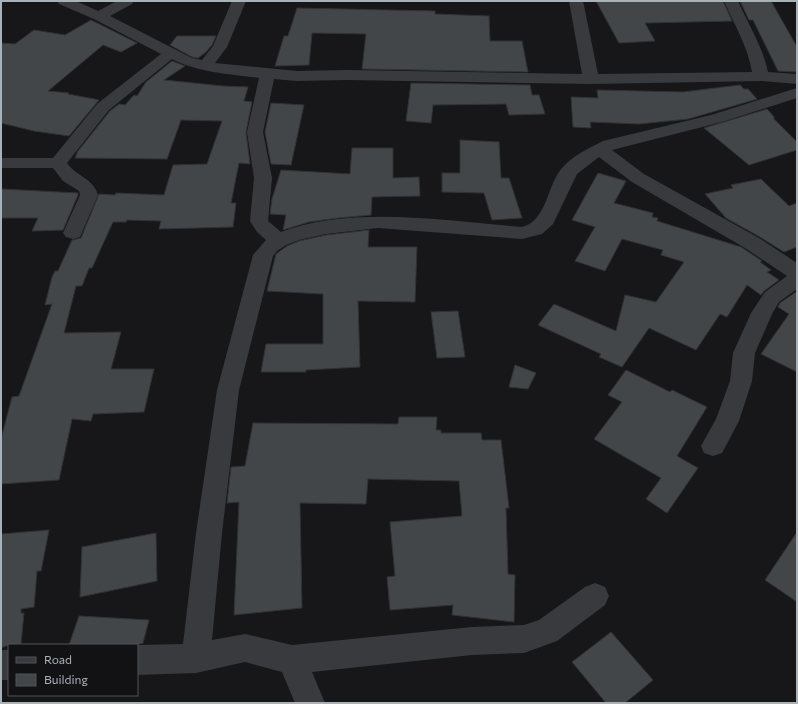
<svg xmlns="http://www.w3.org/2000/svg" width="798" height="704" font-family="Commissioner,sans-serif">
<style>
.building{fill:#434649;stroke:#313235}
.lines{fill:none;stroke-linecap:round;stroke-linejoin:round}
.minor{fill:#383a3e;fill-rule:evenodd}
</style>
<rect width="100%" height="100%" fill="#171719"/>
<g class="building">
<polygon points="596,1 723,1 732,21 645,23 655,41 619,43"/>
<polygon points="740,1 771,1 797,47 797,72 778,71 753,20 749,20"/>
<polygon points="297,8 435,11 435,14 489,16 490,41 522,41 528,72 362,69 366,34 312,33 309,65 275,66 284,36 288,36"/>
<polygon points="91,20 137,43 121,52 103,45 48,91 69,93 68,94 99,100 69,136 34,131 1,123 1,43 15,44 34,30 65,35"/>
<polygon points="177,36 216,36 212,45 206,52 198,58 192,57 170,45"/>
<polygon points="172,61 185,66 164,80 223,86 248,87 244,101 252,102 246,132 250,164 239,163 231,203 236,203 233,227 159,229 161,221 127,220 126,222 113,222 92,268 89,268 82,286 76,286 64,333 121,332 111,369 154,369 144,412 93,414 91,421 72,419 59,480 1,484 1,439 12,397 19,396 52,304 45,305 52,277 55,271 58,271 72,240 81,238 99,194 115,195 116,193 164,195 173,165 207,164 222,121 181,120 167,159 75,158 78,151 110,111 119,104 125,105 134,95 137,96 146,82"/>
<polygon points="411,83 530,85 532,95 539,95 545,114 509,115 506,104 433,105 431,123 406,121"/>
<polygon points="740,85 744,89 748,89 757,99 688,119 639,124 590,122 591,128 573,127 571,97 598,98 597,90 683,92"/>
<polygon points="271,103 304,105 291,165 271,164 265,132"/>
<polygon points="767,109 775,118 773,118 797,142 797,150 749,165 704,128"/>
<polygon points="460,140 499,142 501,178 509,178 522,218 492,220 484,193 442,192 442,173 460,173"/>
<polygon points="352,148 393,148 393,178 419,177 420,196 372,197 371,215 338,218 309,222 283,230 286,215 270,214 272,199 281,170 350,174"/>
<polygon points="598,173 626,181 614,203 653,213 652,217 658,218 657,221 741,247 762,261 760,262 771,270 767,272 779,280 764,291 761,295 747,285 727,317 720,314 696,350 649,328 622,367 599,357 601,354 538,325 554,304 616,331 625,295 656,302 684,262 661,255 663,250 622,239 605,271 575,261 595,227 572,220"/>
<polygon points="761,179 789,206 797,203 797,247 784,252 760,237 726,218 705,194 733,188 731,185"/>
<polygon points="1,189 78,193 78,195 63,230 32,231 38,218 1,218"/>
<polygon points="369,230 368,247 417,247 415,302 358,301 360,367 306,370 306,372 261,372 266,344 323,344 323,294 267,291 276,254 287,246 299,241 326,235"/>
<polygon points="796,292 797,292 797,372 761,354 789,314 778,307 780,303"/>
<polygon points="458,311 465,357 437,358 431,312"/>
<polygon points="515,365 536,373 528,389 509,387"/>
<polygon points="626,370 670,392 672,390 707,407 677,456 698,468 667,513 646,499 661,478 594,439 622,402 608,395"/>
<polygon points="399,417 437,417 436,430 441,430 441,433 481,433 482,440 501,440 509,508 506,508 508,574 515,575 514,622 452,615 453,605 390,610 387,577 395,576 390,522 462,516 459,481 368,479 366,504 300,503 302,608 234,615 239,502 227,503 231,467 245,466 253,423 398,424"/>
<polygon points="49,530 41,571 37,571 34,607 21,609 21,613 24,613 21,644 9,645 1,648 1,534"/>
<polygon points="797,532 797,602 765,580"/>
<polygon points="156,533 157,581 80,597 82,547"/>
<polygon points="79,616 149,620 143,643 136,645 69,645"/>
<polygon points="611,632 653,680 625,703 606,703 572,662"/>
</g>
<g class="lines">
<g class="minor">
<path d="M57 1H76L98 11 117 1H134L132 4 110 16 192 58 202 60 213 46 232 1H246L227 47 215 63 297 71 347 70 582 74 569 1H583L598 74 752 72C748 47 734 24 724 1H738C748 24 763 47 768 72L797 74V84L761 81 591 84 347 80 297 81 274 79 263 132 272 178 268 221 281 232C353 205 447 221 522 227 547 221 547 185 562 168 572 156 589 148 603 141L711 115 797 88V98L722 122 612 150 644 174 759 238 797 263V289L779 302 772 314 755 353 752 381 739 421 722 453 713 456 704 453 701 446 716 419 730 381 733 353 751 313 765 292 787 276 745 248 632 182 599 157 577 174 553 224 542 234 522 239 378 228 326 234 299 240 286 245 277 251 273 256 239 390 222 533 212 640 245 634 292 645 472 627 524 625 539 620 585 587 595 583 605 587 609 596 605 605 557 641 524 653 472 655 312 672 325 703H295L282 672 245 662 196 673 137 675V645L183 644 196 533 217 390 253 255 266 240 257 232 250 221 254 178 247 132 259 78C230 74 199 73 172 59L109 110 67 163C76 176 94 179 98 195L80 237 73 239 66 237 63 233 80 195 79 191 63 181 53 168H1V158H53L97 104 161 54 94 19 59 4Z"/>
<rect x="1" y="650" width="8" height="30"/>
</g>
</g>
<rect width="798" height="704" fill="none" stroke="#a9b1b9" stroke-width="4"/>
<rect x="8" y="644" width="130" height="52" fill="#121214" stroke="#4e5256"/>
<rect x="16" y="657" width="20" height="6" fill="#383a3e" stroke="#4e5256"/>
<text x="44" y="664" font-size="12" fill="#a9b1b9">Road</text>
<rect x="16" y="674" width="20" height="12" fill="#434649" stroke="#4e5256"/>
<text x="44" y="684" font-size="12" fill="#a9b1b9">Building</text>
</svg>
